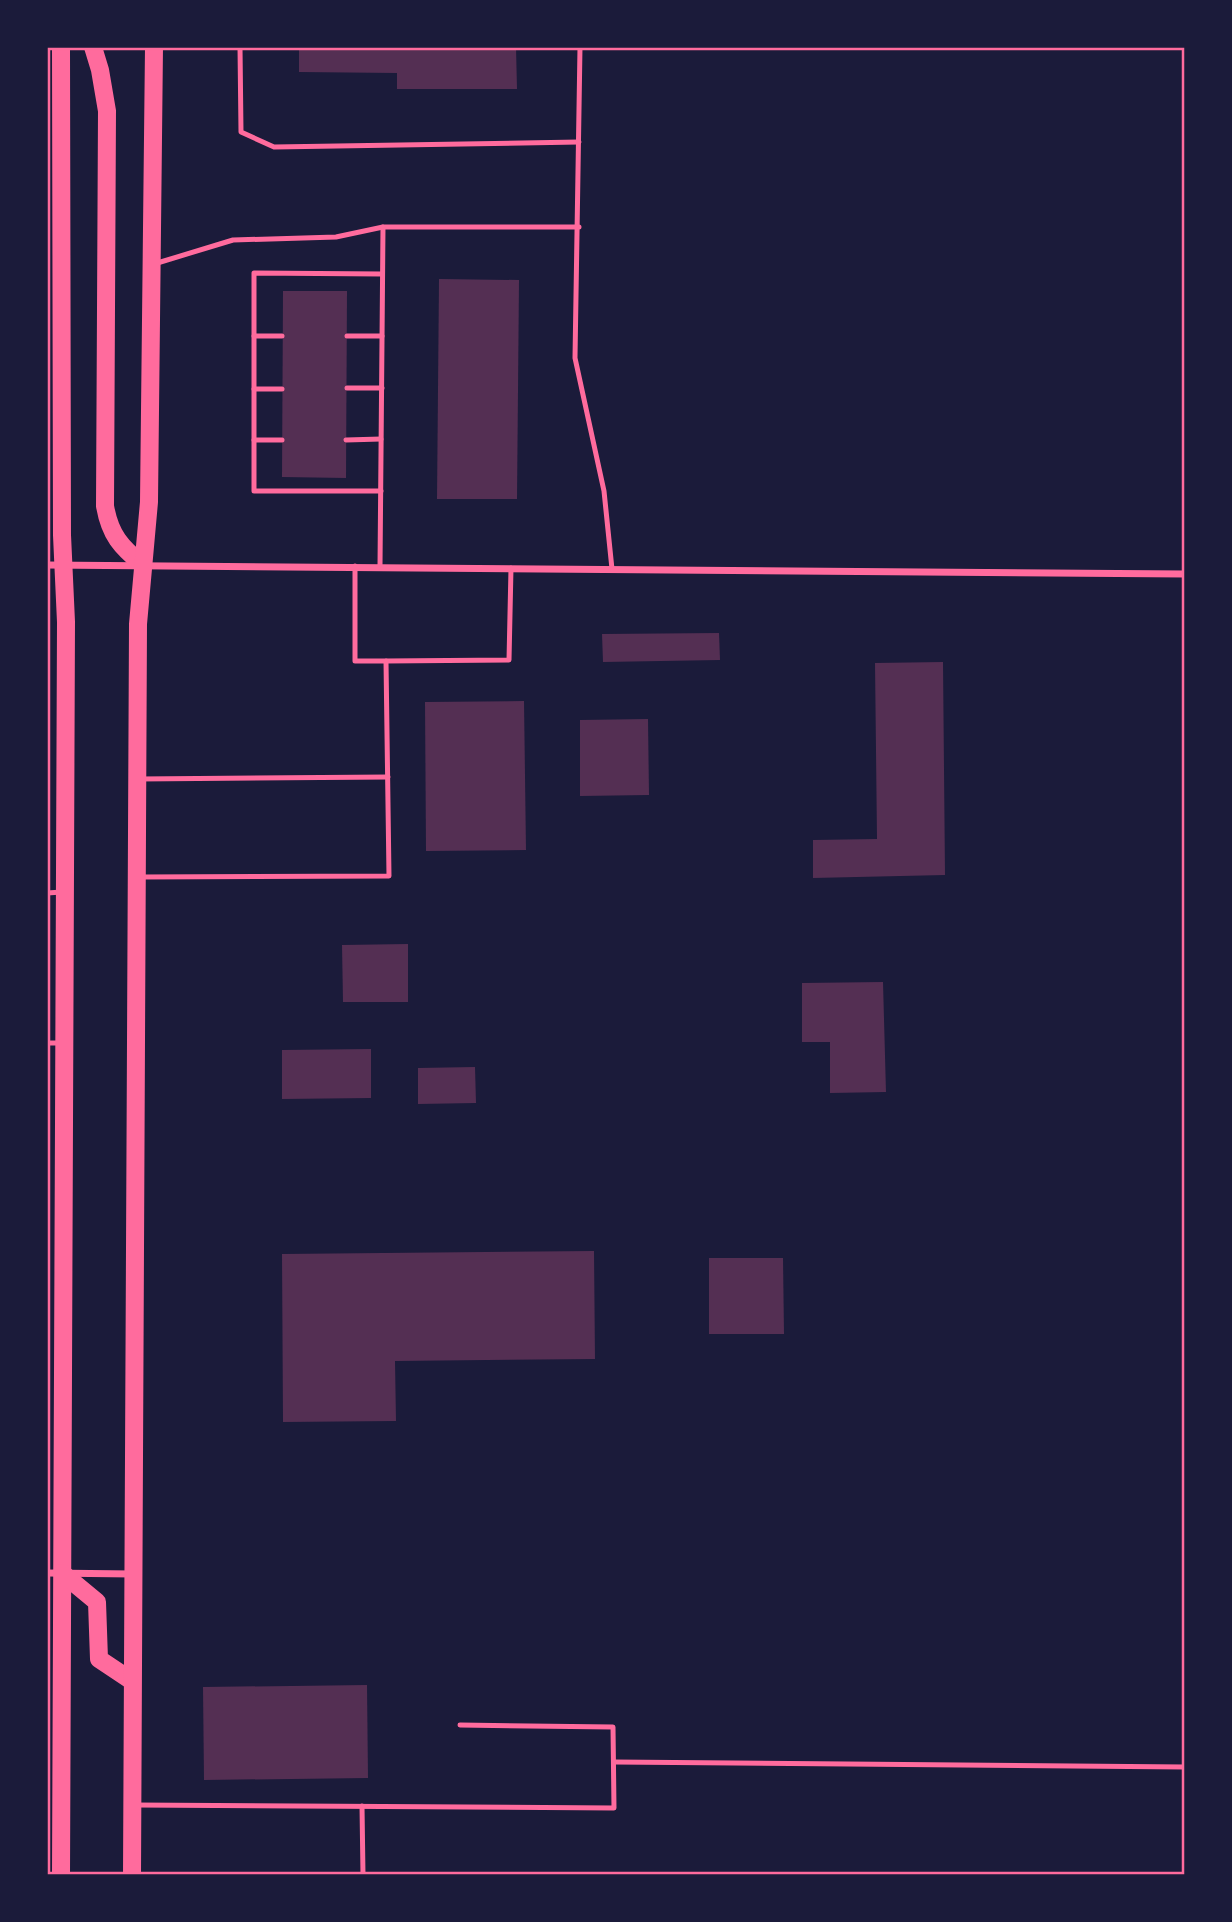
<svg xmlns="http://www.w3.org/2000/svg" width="1232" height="1922" font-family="'Archivo Narrow',sans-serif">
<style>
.building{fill:#542f53}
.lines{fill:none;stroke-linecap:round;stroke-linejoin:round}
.service{stroke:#ff6b9d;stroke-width:5}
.minor{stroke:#ff6b9d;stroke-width:7}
.primary{stroke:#ff6b9d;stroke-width:18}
.neatline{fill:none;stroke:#ff6b9d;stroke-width:2.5}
</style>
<rect width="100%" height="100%" fill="#1b1b3a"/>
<g class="building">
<polygon points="299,47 516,47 517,89 397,89 397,73 299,72"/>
<polygon points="439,279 519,280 517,499 437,499"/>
<polygon points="283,291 347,291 346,478 282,477"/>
<polygon points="719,633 720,660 603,662 602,634"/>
<polygon points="943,662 945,875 813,878 813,840 877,839 875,663"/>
<polygon points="524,701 526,850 426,851 425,702"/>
<polygon points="648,719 649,795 580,796 580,720"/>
<polygon points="408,944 408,1002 343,1002 342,945"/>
<polygon points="883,982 886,1092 830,1093 830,1042 802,1042 802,983"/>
<polygon points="371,1049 371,1098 282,1099 282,1050"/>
<polygon points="475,1067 476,1103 418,1104 418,1068"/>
<polygon points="594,1251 595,1359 395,1361 396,1421 283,1422 282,1254"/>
<polygon points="709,1258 783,1258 784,1334 709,1334"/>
<polygon points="367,1685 368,1778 204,1780 203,1687"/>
</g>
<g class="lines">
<g class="service">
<polyline points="240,47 241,132 274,147 579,142"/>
<polyline points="580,47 575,358 604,491 612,569"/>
<polyline points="154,264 233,240 336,237 383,227 579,227"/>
<polyline points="254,336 282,336"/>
<polyline points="347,336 382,336"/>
<polyline points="347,388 382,388"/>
<polyline points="254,389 282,389"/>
<polyline points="254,440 282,440"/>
<polyline points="346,440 381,439"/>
<polyline points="381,491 254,491 254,273 382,274"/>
<polyline points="380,566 383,227"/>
<polyline points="386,661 509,660 511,568"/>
<polyline points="139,779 388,777"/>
<polyline points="140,877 389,876 386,661 355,661 355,566"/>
<polyline points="47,893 62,892"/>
<polyline points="47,1043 61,1043"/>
<polyline points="614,1762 1185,1767"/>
<polyline points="135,1805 614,1808 613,1727 460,1725"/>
<polyline points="362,1806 363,1875"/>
</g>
<g class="minor">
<polyline points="47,565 1185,574"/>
<polyline points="47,1573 133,1574"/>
</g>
<g class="primary">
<polyline points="61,47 62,535 66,622 61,1875"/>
<path d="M93 47 100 70 107 111 105 506C110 535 121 547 143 565"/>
<polyline points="62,1573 97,1602 99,1659 132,1681"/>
<polyline points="132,1875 138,624 149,502 154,47"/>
</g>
</g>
<rect width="1232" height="1922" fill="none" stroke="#1b1b3a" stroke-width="98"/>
<rect x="49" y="49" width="1134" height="1824" class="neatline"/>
</svg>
